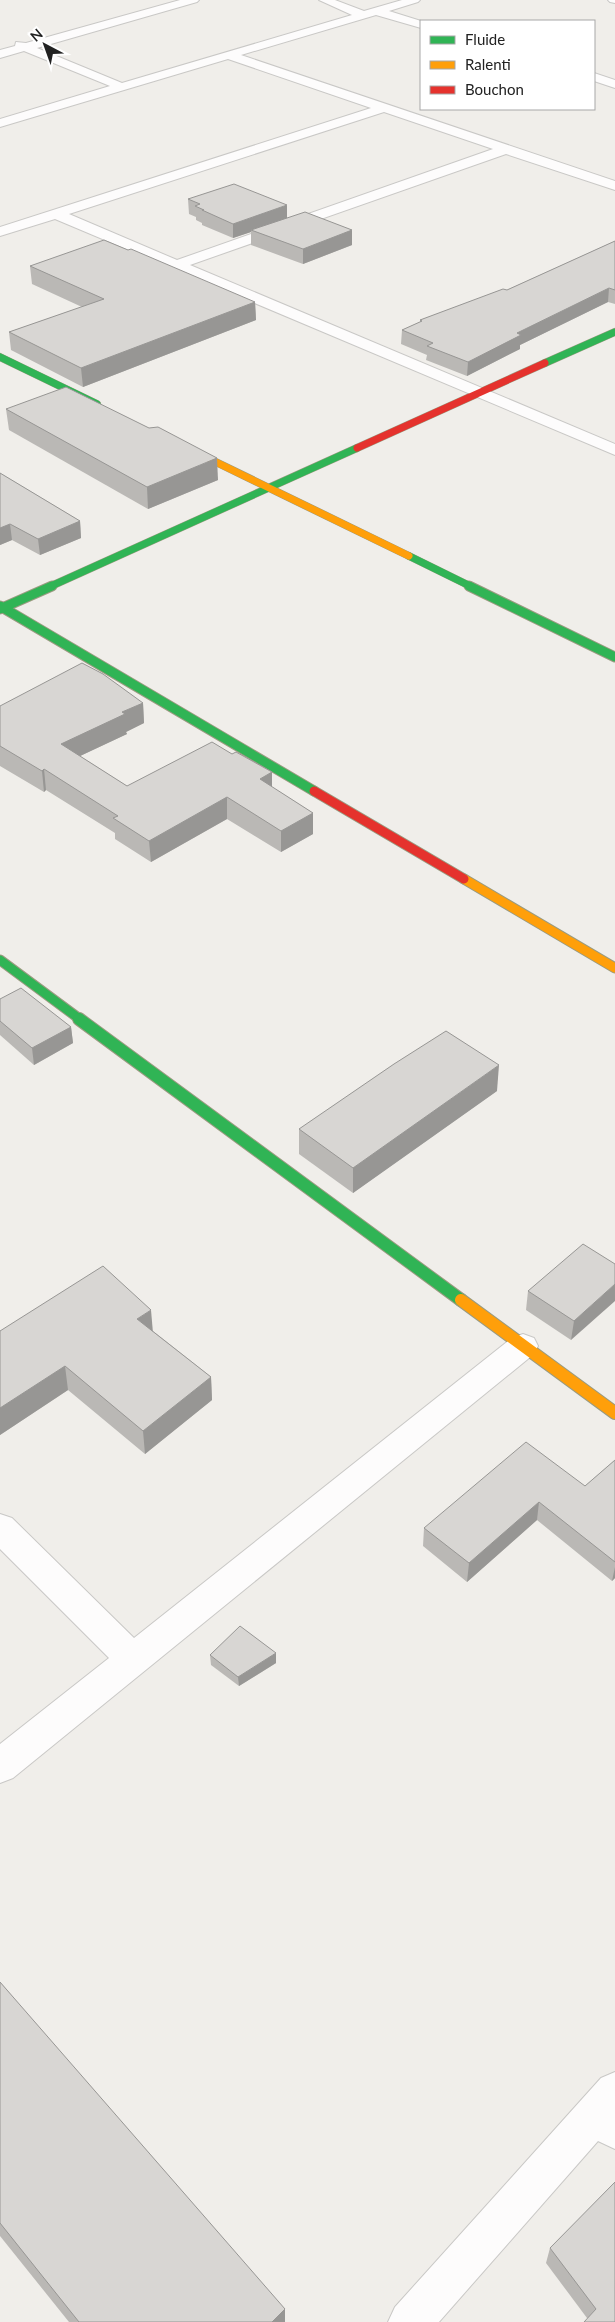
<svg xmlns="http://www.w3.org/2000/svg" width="615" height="2322" font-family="Lato,sans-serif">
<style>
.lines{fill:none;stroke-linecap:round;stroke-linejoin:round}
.street-casing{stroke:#c9c8c6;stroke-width:2}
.fast-far2-casing{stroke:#9a9b80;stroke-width:8}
.fast-far1-casing{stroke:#9a9b80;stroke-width:11}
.fast-casing{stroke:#9a9b80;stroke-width:14}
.slow-far2-casing{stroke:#9a9b80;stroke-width:8}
.slow-far1-casing{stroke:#9a9b80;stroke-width:11}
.slow-casing{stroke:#9a9b80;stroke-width:14}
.jam-far1-casing{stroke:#9a9b80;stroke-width:8}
.jam-casing{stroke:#9a9b80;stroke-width:11}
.street{fill:#fdfcfc;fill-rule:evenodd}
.fast-far2{stroke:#30b455;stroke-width:7}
.fast-far1{stroke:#30b455;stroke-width:9}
.fast{stroke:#30b455;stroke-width:12}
.slow-far2{stroke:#ff9f0a;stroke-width:7}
.slow-far1{stroke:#ff9f0a;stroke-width:9}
.slow{stroke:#ff9f0a;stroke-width:12}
.jam-far1{stroke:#e5322d;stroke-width:7}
.jam{stroke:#e5322d;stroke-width:9}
.wall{fill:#bab8b5}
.shaded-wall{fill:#979694}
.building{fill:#d8d6d3;stroke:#979694}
</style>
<rect width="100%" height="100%" fill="#f0eeea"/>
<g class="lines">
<defs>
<g id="street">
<path d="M180 0H199L197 2 37 48 122 83 352 15 319 0H335L364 11 402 0H420L418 2 389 11 421 21V28L376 15 241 55 615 181V190L506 154 190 265 615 444V455L55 219 0 236V227L371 108 228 59 0 127V119L110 86 24 51 0 58V50L15 46 16 42 26 43ZM384 112 493 149 177 260 69 214Z"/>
<polygon points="608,0 615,0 615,3 610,2"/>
<polygon points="594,73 615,80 615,88 594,81"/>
<polygon points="523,1334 534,1338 538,1346 534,1354 13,1778 0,1783 0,1744 109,1658 0,1549 0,1514 12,1518 134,1638 512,1338"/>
<polygon points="615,2072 615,2149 598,2141 439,2322 388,2322 395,2307 583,2098 601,2078"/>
</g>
<g id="fast-far2">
<polyline points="0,357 97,404"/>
<polyline points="545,363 615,332"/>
<polyline points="409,556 472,587"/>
<polyline points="49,587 357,448"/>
</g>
<g id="fast-far1">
<polyline points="469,586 615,657"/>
<polyline points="0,606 314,791"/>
<polyline points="0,609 52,586"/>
<polyline points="0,960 81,1020"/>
</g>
<polyline id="fast" points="79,1019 461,1300"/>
<polyline id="slow-far2" points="185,447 409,556"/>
<polyline id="slow-far1" points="464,879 615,968"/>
<polyline id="slow" points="461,1300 615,1413"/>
<polyline id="jam-far1" points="357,448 545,363"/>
<polyline id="jam" points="314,791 464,879"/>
</defs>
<use href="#street" class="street-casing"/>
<use href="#fast-far2" class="fast-far2-casing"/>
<use href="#fast-far1" class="fast-far1-casing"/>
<use href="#fast" class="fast-casing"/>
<use href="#slow-far2" class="slow-far2-casing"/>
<use href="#slow-far1" class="slow-far1-casing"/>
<use href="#slow" class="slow-casing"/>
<use href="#jam-far1" class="jam-far1-casing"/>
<use href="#jam" class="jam-casing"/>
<use href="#street" class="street"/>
<use href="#fast-far2" class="fast-far2"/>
<use href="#fast-far1" class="fast-far1"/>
<use href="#fast" class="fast"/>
<use href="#slow-far2" class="slow-far2"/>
<use href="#slow-far1" class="slow-far1"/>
<use href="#slow" class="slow"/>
<use href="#jam-far1" class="jam-far1"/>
<use href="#jam" class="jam"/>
</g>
<g class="wall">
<polygon points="188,199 352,230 352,245 303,264 251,245 251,232 233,238 202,225 202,223 196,220 196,217 189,214"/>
<polygon points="615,241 615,304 608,302 520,345 520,349 467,376 426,360 427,355 401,344 402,330 420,322 420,320 507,290"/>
<polygon points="30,266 255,302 256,320 83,387 11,350 9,332 82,307 32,284"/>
<polygon points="6,409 149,428 218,480 148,509 9,430"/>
<polygon points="0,473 80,521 81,538 40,555 12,540 0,545"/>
<polygon points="143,703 144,723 126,732 127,734 80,756 127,786 232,754 272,772 272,787 313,813 313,834 281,852 227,819 151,862 115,839 115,833 46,790 44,792 0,766 0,706"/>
<polygon points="0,999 71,1027 73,1043 34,1065 0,1035"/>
<polygon points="497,1091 353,1193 299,1154 299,1129"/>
<polygon points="615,1264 571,1340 526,1310 528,1291"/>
<polygon points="0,1331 153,1331 211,1377 212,1400 145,1454 68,1390 0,1435"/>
<polygon points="615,1460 615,1578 612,1581 537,1520 467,1582 423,1546 424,1528 585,1486"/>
<polygon points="276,1653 276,1663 239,1686 211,1665 210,1655"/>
<polygon points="0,1982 285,2322 69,2322 0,2236"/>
<polygon points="550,2248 615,2322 587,2318 546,2263"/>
</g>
<g class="shaded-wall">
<polygon points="287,205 287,219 251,230 251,232 233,238 233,224"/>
<polygon points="352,230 352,245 303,264 303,249"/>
<polygon points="609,288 608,302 520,345 520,349 467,376 468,362 517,333"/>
<polygon points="255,302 256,320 83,387 81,368"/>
<polygon points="217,458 218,480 148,509 147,487"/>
<polygon points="80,521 81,538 40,555 38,539"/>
<polygon points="10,524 12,540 0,545 0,528"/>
<polygon points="143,703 144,723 126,732 127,734 63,764 61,744 122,712"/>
<polygon points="44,769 46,790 44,792 42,771"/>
<polygon points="272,772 272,793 260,779"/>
<polygon points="227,797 227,819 151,862 149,841"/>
<polygon points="313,813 313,834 281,852 281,831"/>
<polygon points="71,1027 73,1043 34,1065 32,1048"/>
<polygon points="499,1065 497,1091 353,1193 353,1168"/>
<polygon points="615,1284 615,1301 571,1340 574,1321"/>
<polygon points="151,1310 153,1333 137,1319"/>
<polygon points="65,1366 68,1390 0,1435 0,1408"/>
<polygon points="211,1377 212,1400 145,1454 143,1431"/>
<polygon points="539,1502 537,1520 467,1582 469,1563"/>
<polygon points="615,1567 615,1578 612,1581"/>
<polygon points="276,1653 276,1663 239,1686 238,1677"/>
<polygon points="285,2309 285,2322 272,2322"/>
</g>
<g class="building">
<polygon points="234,184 287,205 233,224 202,210 204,210 195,206 200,204 188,199"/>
<polygon points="305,212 352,230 303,249 251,230"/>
<polygon points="104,240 128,250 131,249 255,302 81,368 9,332 104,299 30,266"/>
<polygon points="615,241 615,290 609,288 517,333 521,335 468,362 427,346 433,343 402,330 422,321 420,320 503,289 507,290"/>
<polygon points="66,387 149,428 158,427 217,458 147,487 6,409"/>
<polygon points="0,473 80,521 38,539 10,524 0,528"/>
<polygon points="82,663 103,674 143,703 122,712 125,714 61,744 127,786 212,742 232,754 236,752 272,772 260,779 313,813 281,831 227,797 149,841 113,818 118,816 44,769 42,771 0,746 0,706"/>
<polygon points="21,988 71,1027 32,1048 0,1021 0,999"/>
<polygon points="446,1031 499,1065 353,1168 299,1129 394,1064"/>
<polygon points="583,1244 615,1264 615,1284 574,1321 528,1291"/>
<polygon points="103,1266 151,1310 137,1319 211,1377 143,1431 65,1366 0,1408 0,1331"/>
<polygon points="526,1442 585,1486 615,1460 615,1562 539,1502 469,1563 424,1528"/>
<polygon points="240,1626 276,1653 238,1677 210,1655"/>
<polygon points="0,1982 285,2309 272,2322 79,2322 0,2223"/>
<polygon points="615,2182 615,2322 584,2322 596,2309 550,2248"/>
</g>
<rect x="420" y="20" width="175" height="90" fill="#ffffff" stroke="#a7a7a7"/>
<rect x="430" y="36" width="25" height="8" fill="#30b455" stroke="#a7a7a7"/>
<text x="465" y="45" font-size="15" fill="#222222">Fluide</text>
<rect x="430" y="61" width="25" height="8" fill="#ff9f0a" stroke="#a7a7a7"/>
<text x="465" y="70" font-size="15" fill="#222222">Ralenti</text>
<rect x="430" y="86" width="25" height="8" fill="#e5322d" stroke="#a7a7a7"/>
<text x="465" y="95" font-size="15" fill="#222222">Bouchon</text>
<g transform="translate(45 45) rotate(319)" stroke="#ffffff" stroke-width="4" paint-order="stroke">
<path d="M0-4L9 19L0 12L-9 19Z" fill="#222222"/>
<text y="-8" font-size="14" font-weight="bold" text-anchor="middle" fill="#222222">N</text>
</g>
</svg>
